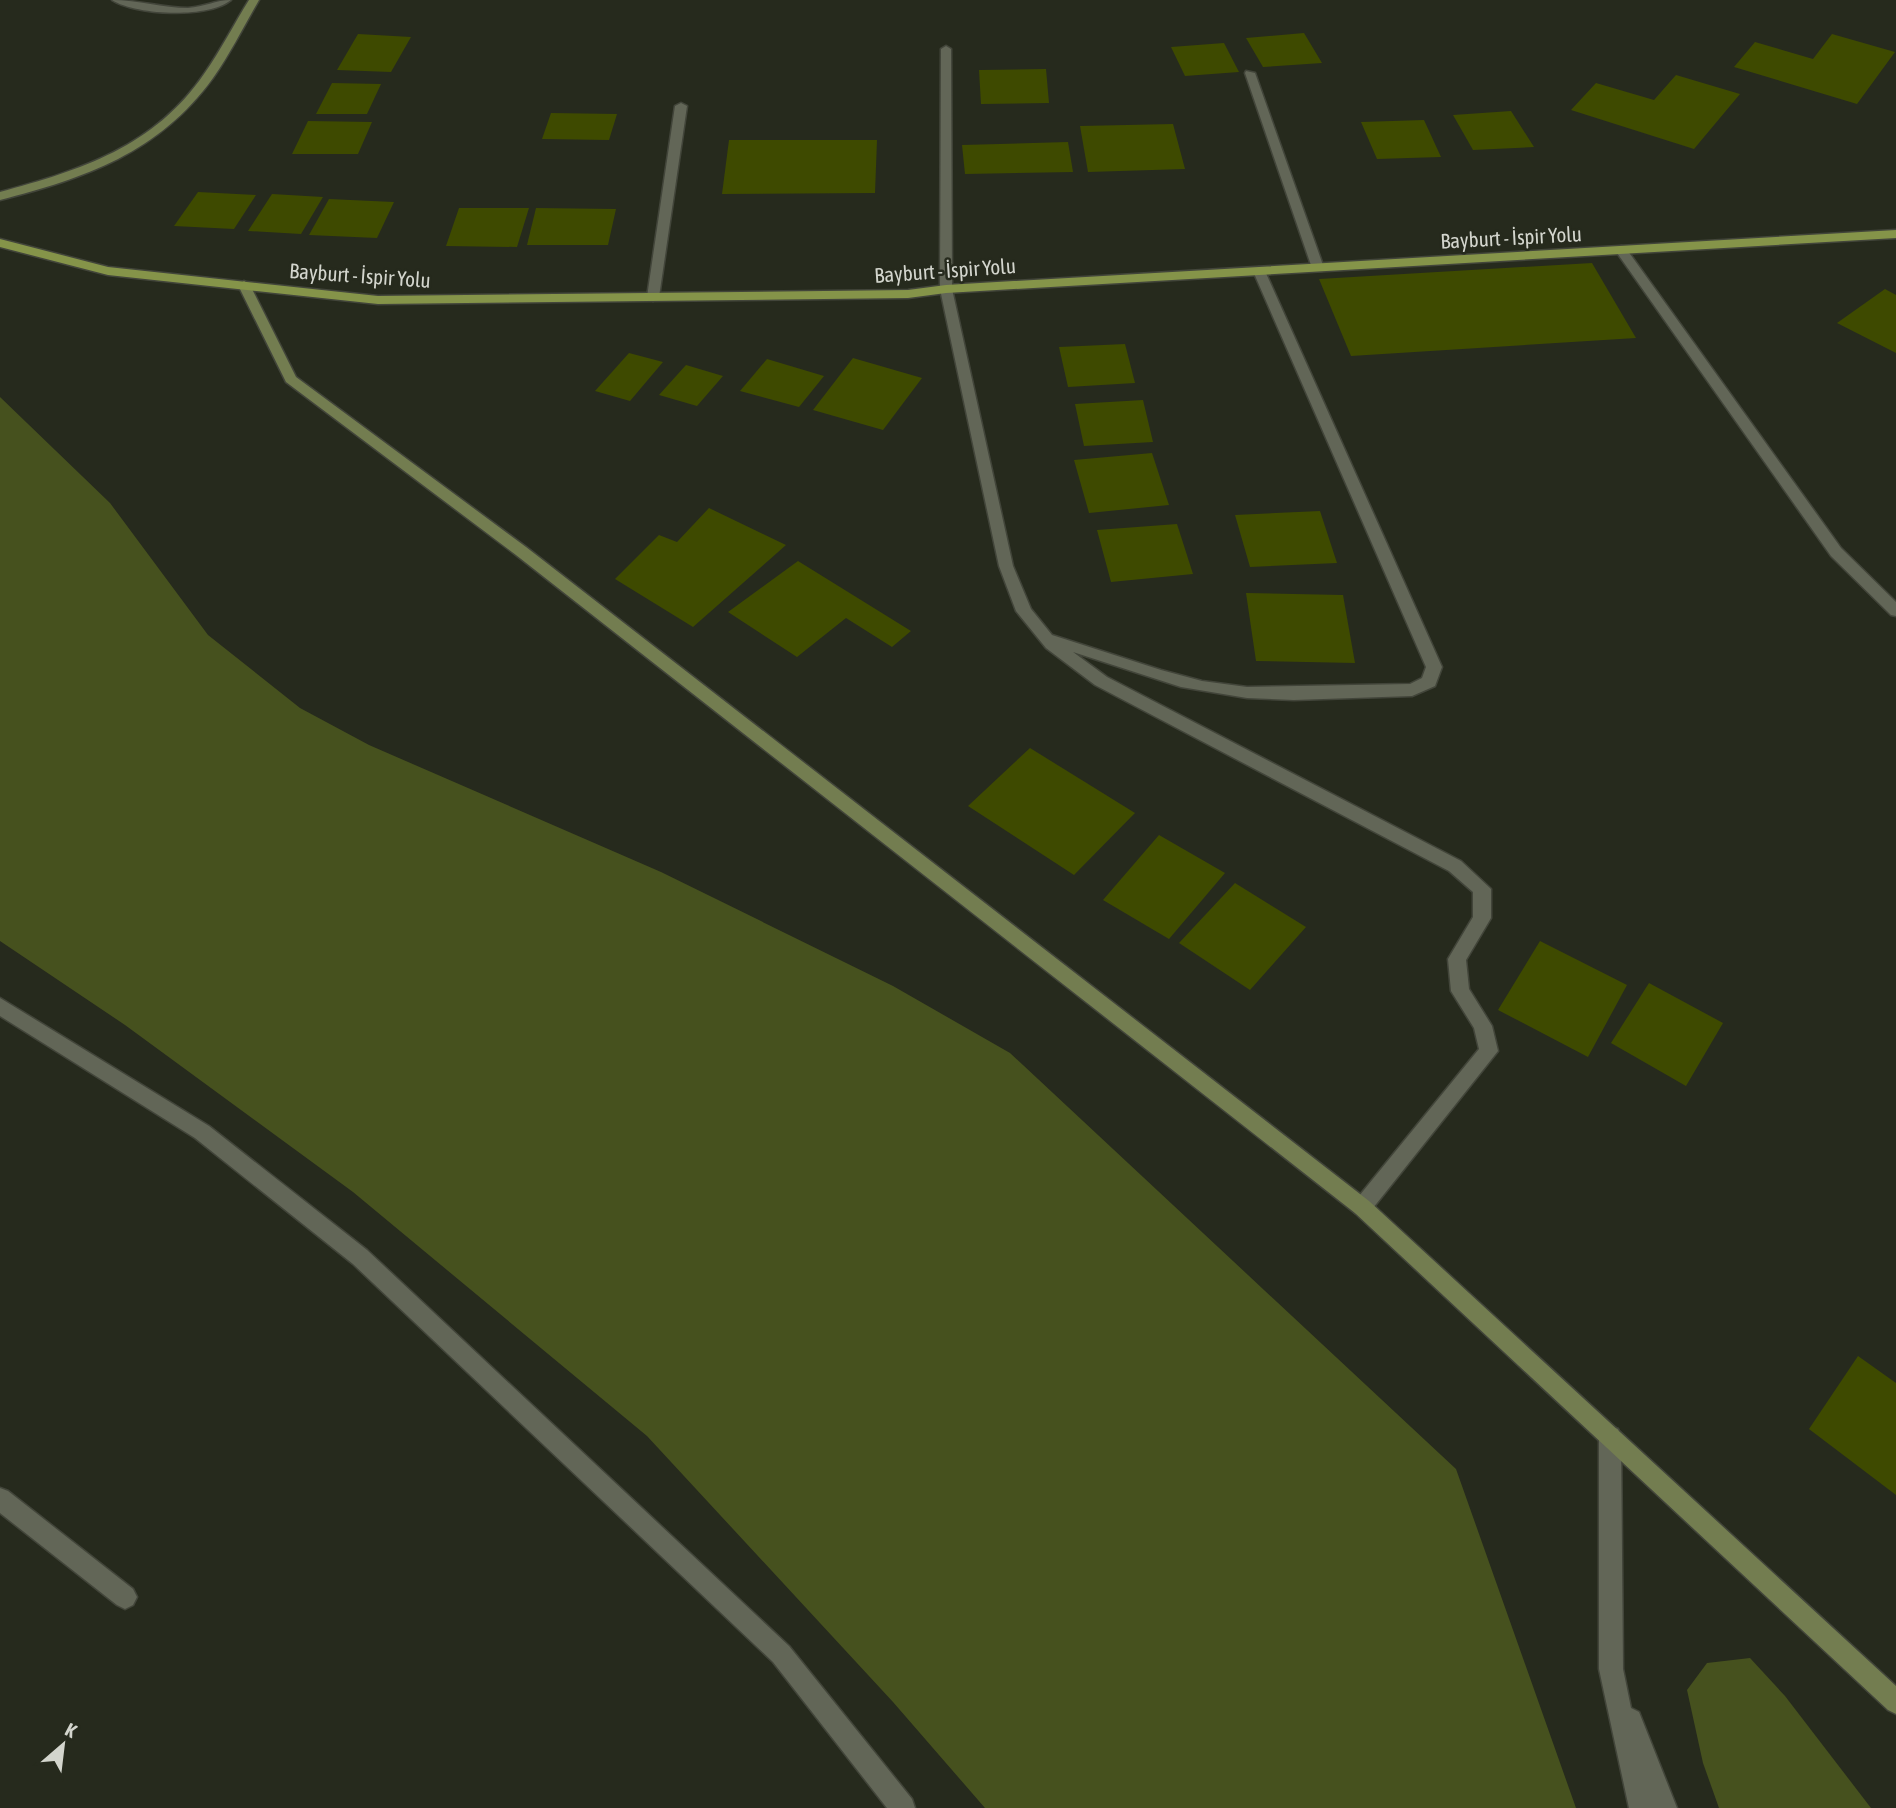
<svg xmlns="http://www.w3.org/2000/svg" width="1896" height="1808" font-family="'Asap Condensed',sans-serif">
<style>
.green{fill:#46511e}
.building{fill:#3e4a00}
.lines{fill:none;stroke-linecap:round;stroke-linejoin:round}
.lane-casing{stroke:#42453a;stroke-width:3}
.street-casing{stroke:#42453a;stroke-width:3}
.secondary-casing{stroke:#42453a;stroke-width:3}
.primary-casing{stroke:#42453a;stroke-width:3}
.lane{fill:#626657;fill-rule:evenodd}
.street{fill:#626657;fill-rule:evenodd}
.secondary{fill:#737d50;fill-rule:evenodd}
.primary{fill:#859449;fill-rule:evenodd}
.labels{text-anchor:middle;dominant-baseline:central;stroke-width:5;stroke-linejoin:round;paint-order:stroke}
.far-street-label{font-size:21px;fill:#d3d5cd;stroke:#262a1d}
</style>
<rect width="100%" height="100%" fill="#262a1d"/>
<g class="green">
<polygon points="0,397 110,503 208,635 300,708 369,745 661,872 893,986 1010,1053 1456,1469 1576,1808 985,1808 893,1702 647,1436 353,1192 125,1025 0,941"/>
<polygon points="1750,1658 1785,1696 1871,1808 1719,1808 1703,1763 1687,1690 1707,1663"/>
</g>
<g class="building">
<polygon points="1304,33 1322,63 1263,67 1246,38"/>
<polygon points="358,34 411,37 391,72 337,70"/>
<polygon points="1832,34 1895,52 1857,104 1734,67 1755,42 1813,59"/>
<polygon points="1224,43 1239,72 1185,76 1171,47"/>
<polygon points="1046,69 1049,103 981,104 979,70"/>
<polygon points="1676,75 1740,94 1694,149 1571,110 1596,83 1654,100"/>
<polygon points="332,83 381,84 367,114 316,114"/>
<polygon points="1511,111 1534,147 1473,150 1453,115"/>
<polygon points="551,113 617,114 609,140 542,139"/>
<polygon points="1424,120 1441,157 1377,159 1361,122"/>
<polygon points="308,121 372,122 358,154 292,154"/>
<polygon points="1173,124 1185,169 1088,172 1080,126"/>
<polygon points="729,140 877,140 875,193 722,194"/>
<polygon points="1068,142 1073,172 965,174 962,145"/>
<polygon points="198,192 256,195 234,229 174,226"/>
<polygon points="272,194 323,197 301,234 248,231"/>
<polygon points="329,199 394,202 377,238 309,235"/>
<polygon points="459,208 529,208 517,247 446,246"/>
<polygon points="536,208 616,209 608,245 527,245"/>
<polygon points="1592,263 1636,338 1351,356 1319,279"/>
<polygon points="1885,289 1896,295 1896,353 1837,323"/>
<polygon points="1125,344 1135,383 1068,387 1059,347"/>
<polygon points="629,353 663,362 630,401 595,391"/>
<polygon points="853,358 922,378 883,430 813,410"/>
<polygon points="767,359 824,376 799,407 740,391"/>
<polygon points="686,365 723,376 697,406 659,395"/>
<polygon points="1143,400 1153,442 1084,446 1075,404"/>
<polygon points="1152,453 1169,505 1089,513 1074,460"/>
<polygon points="709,508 786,545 693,627 615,579 659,535 677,542"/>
<polygon points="1320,511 1337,563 1250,567 1235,515"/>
<polygon points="1177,524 1193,574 1111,582 1097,530"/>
<polygon points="798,561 911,631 892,647 846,618 797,657 728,612"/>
<polygon points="1246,593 1343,595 1355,663 1256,661"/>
<polygon points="1030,748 1135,813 1074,875 968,806"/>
<polygon points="1159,835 1225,873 1169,939 1103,900"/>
<polygon points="1235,883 1306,927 1250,990 1179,943"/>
<polygon points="1540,941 1627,985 1588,1057 1498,1010"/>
<polygon points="1649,983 1723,1023 1686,1086 1611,1043"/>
<polygon points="1858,1356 1896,1383 1896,1495 1809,1429"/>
</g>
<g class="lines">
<defs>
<path id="lane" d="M112 0C138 0 163 8 188 8 204 7 216 0 231 0 208 19 135 15 112 0Z"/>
<g id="street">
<polygon points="946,46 951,49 952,289 1013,566 1031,609 1052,635 1161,670 1202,681 1247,687 1410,684 1422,678 1426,667 1253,271 1259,267 1265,271 1442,667 1435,686 1412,696 1294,700 1247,698 1181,687 1073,652 1107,677 1461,861 1491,889 1491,918 1466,960 1469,989 1492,1026 1498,1051 1369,1213 1362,1216 1355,1213 1352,1207 1355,1201 1479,1049 1474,1028 1451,991 1448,959 1473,917 1473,892 1449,871 1095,685 1046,648 1016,611 999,566 940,289 941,49"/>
<polygon points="1246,71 1255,73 1324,268 1322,271 1314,271 1312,268 1245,73"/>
<polygon points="681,103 687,106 659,297 653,301 647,297 675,106"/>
<polygon points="1621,246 1625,247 1841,548 1896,602 1896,616 1891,615 1831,556 1615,250"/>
<polygon points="0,998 209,1126 367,1250 789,1646 912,1799 915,1808 887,1808 773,1662 353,1264 195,1138 0,1016"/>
<polygon points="1610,1426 1618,1429 1621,1437 1623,1669 1631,1708 1639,1712 1677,1808 1629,1808 1599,1669 1599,1437 1602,1429"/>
<polygon points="0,1488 8,1491 133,1589 137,1597 133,1605 125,1609 117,1605 0,1513"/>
</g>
<g id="secondary">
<path d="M249 0H259C244 26 230 54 213 78 159 153 85 178 0 200V192C81 170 154 147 204 74 221 50 234 24 249 0Z"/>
<polygon points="244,281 250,285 296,377 526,547 1369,1201 1896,1686 1896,1714 1888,1710 1355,1213 516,555 286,382 238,285"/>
</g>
<polygon id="primary" points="1896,230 1896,238 946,293 908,298 378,304 108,275 0,247 0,239 108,267 378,296 908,290 946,285"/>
</defs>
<use href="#lane" class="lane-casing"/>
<use href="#street" class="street-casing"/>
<use href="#secondary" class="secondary-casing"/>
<use href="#primary" class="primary-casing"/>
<use href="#lane" class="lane"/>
<use href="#street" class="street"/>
<use href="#secondary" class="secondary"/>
<use href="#primary" class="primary"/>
</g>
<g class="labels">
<g class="far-street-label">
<text transform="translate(1511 237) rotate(-3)">Bayburt - İspir Yolu</text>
<text transform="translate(945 270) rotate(-4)">Bayburt - İspir Yolu</text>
<text transform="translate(360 275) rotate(4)">Bayburt - İspir Yolu</text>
</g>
</g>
<g transform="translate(63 1745) rotate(28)" stroke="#262a1d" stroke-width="5" paint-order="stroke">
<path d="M0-5L12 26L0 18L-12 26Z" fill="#d3d5cd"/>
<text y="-10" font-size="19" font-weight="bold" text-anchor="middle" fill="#d3d5cd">K</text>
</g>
</svg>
